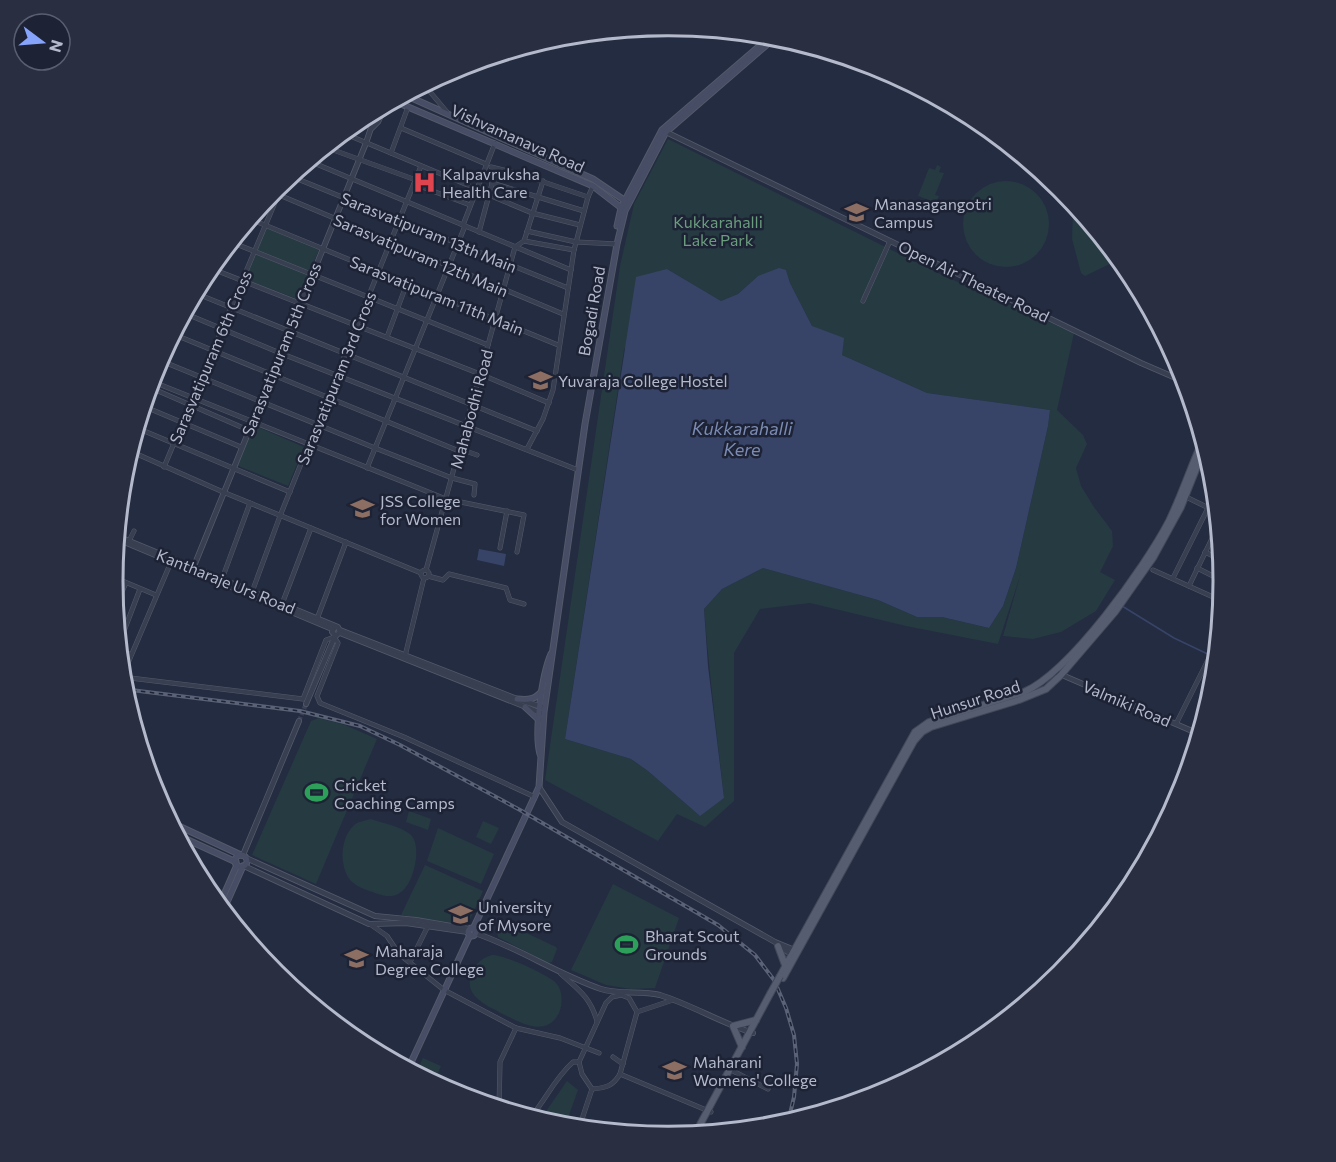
<svg xmlns="http://www.w3.org/2000/svg" width="1336" height="1162" font-family="Commissioner,sans-serif">
<style>
.green{fill:#263a42;fill-rule:evenodd}
.water{fill:#374468}
.lines{fill:none;stroke-linecap:round;stroke-linejoin:round}
.stream{stroke:#374468;stroke-width:1.5}
.tertiary-tunnel{stroke:#3a4156;stroke-width:4.5;stroke-dasharray:4.5 2;stroke-linecap:butt}
.minor-casing{stroke:#535a6b;stroke-width:5}
.tertiary-casing{stroke:#535a6b;stroke-width:6}
.secondary-casing{stroke:#535a6b;stroke-width:7}
.primary-casing{stroke:#414859;stroke-width:8}
.minor{stroke:#383f50;stroke-width:4}
.tertiary{stroke:#383f50;stroke-width:4.5}
.secondary{stroke:#464d64;stroke-width:5}
.primary{stroke:#565d70;stroke-width:6}
.rail-casing{stroke:#5a6277;stroke-width:4}
.rail{stroke:#1d2335;stroke-width:1.5;stroke-dasharray:4.5;stroke-linecap:butt}
.primary-bridge-casing{stroke:#414859;stroke-width:8;stroke-linecap:butt}
.primary-bridge{stroke:#565d70;stroke-width:6}
.labels{text-anchor:middle;dominant-baseline:central;stroke-width:5;stroke-linejoin:round;paint-order:stroke}
.street-label{font-size:16px;fill:#b4bacb;stroke:#1d2335}
.poi-label{font-size:16px;fill:#b4bacb;stroke:#1d2335;text-anchor:start}
.park-label{font-size:16px;fill:#6a9d7d;stroke:#1d2335}
.water-label{font-size:18px;font-style:italic;fill:#7b8bb3;stroke:#1d2335}
.rim{fill:none;stroke:#b4bacb;stroke-width:3}
</style>
<rect width="100%" height="100%" fill="#242c41"/>
<g class="green">
<path d="M668 139 942 275 1074 333 1057 410 1083 435 1087 444 1076 468 1081 486 1094 507 1112 531 1113 546 1100 572 1115 580 1096 611 1061 632 1033 639 1003 636 1021 573 998 644 906 626 810 603 760 609 734 653V801L705 827 677 814 658 841 545 780 620 266 634 204ZM667 269 721 301 738 294 758 276 786 270 790 283 812 326 842 355 927 393 1050 410 1048 426 1016 568 1003 606 989 628 942 617H917L878 600 763 568 722 589 704 609C709 672 717 735 724 798L699 815 648 771 631 759 565 739 624 350Z"/>
<polygon points="937,165 941,167 939,172 944,173 935,195 939,196 936,203 918,196 929,168 935,170"/>
<circle cx="1006" cy="224" r="43"/>
<polygon points="1073,211 1080,211 1119,259 1116,261 1085,276 1081,273 1072,239"/>
<polygon points="266,228 319,250 297,299 245,279"/>
<polygon points="253,425 304,447 288,486 236,465"/>
<polygon points="319,718 345,725 377,739 316,884 252,855 311,721"/>
<polygon points="409,811 431,819 428,830 406,822"/>
<path d="M371 819C383 823 399 826 410 834 423 844 414 884 401 892 392 899 385 896 375 893 367 890 357 887 351 881 338 866 340 834 357 823 361 821 367 820 371 819Z"/>
<polygon points="483,821 499,828 491,844 476,837"/>
<polygon points="438,828 494,854 481,884 427,861"/>
<polygon points="425,865 483,891 468,924 465,925 401,915"/>
<polygon points="613,884 679,918 655,988 631,989 606,985 571,970"/>
<polygon points="505,923 556,947 557,949 552,962 548,963 498,937 497,932 501,924"/>
<path d="M492 955C505 955 546 974 555 982 563 989 563 1004 559 1013 546 1038 521 1023 503 1014 494 1009 483 1005 476 997 461 982 475 959 492 955Z"/>
<polygon points="423,1058 441,1066 436,1077 418,1068"/>
<polygon points="567,1081 578,1090 565,1126 540,1120"/>
</g>
<g class="water">
<polygon points="779,268 786,270 790,283 812,326 844,338 842,355 927,393 1050,410 1048,426 1016,568 1003,606 989,628 942,617 917,617 878,600 763,568 722,589 704,609 708,666 724,798 700,816 648,771 631,759 565,739 636,277 667,269 721,301 738,294 758,276"/>
<polygon points="479,549 506,554 504,566 477,560"/>
</g>
<g class="lines">
<polyline class="stream" points="1122,606 1174,638 1216,658"/>
<polyline class="tertiary-tunnel" points="299,721 306,704"/>
<defs>
<g id="minor">
<polyline points="426,84 431,93 447,112"/>
<polyline points="401,128 486,164"/>
<polyline points="343,133 477,189"/>
<polyline points="325,147 416,180"/>
<polyline points="391,153 408,107"/>
<polyline points="309,161 571,270"/>
<polyline points="491,167 520,174 588,197"/>
<polyline points="290,176 568,288"/>
<polyline points="492,183 584,211"/>
<polyline points="414,184 470,205"/>
<polyline points="272,192 563,314"/>
<polyline points="489,195 532,213 580,225"/>
<polyline points="250,219 558,345"/>
<polyline points="463,225 495,143"/>
<polyline points="527,231 576,242 617,244"/>
<polyline points="479,232 496,169"/>
<polyline points="524,241 543,181"/>
<polyline points="231,242 488,345"/>
<polyline points="210,268 480,374 549,403"/>
<polyline points="195,293 537,431"/>
<polyline points="863,301 890,241"/>
<polyline points="184,313 280,353 578,470"/>
<polyline points="173,334 459,451"/>
<polyline points="387,337 407,283"/>
<polyline points="159,360 375,448 452,478 475,484 474,495"/>
<polyline points="151,381 446,499 524,515 517,552"/>
<polyline points="149,387 248,430"/>
<polyline points="144,403 170,340"/>
<polyline points="143,406 241,447"/>
<polyline points="137,428 290,492"/>
<polyline points="460,449 477,455"/>
<polyline points="527,449 543,419 553,390 574,250 588,197 593,186"/>
<polyline points="130,451 223,492 421,573"/>
<polyline points="164,467 284,181"/>
<polyline points="367,468 465,226"/>
<polyline points="1184,496 1217,512"/>
<polyline points="129,541 134,531"/>
<polyline points="500,548 507,511"/>
<polyline points="1205,552 1221,560"/>
<polyline points="1197,568 1223,581"/>
<polyline points="426,570 515,247 524,241 574,250"/>
<polyline points="1153,570 1222,601"/>
<circle cx="425" cy="574" r="4"/>
<polyline points="428,576 443,580 449,574 506,588 510,600 524,604"/>
<polyline points="113,577 156,595"/>
<polyline points="1173,578 1215,494"/>
<polyline points="222,579 250,503"/>
<polyline points="1189,586 1218,526"/>
<polyline points="252,592 280,516 421,166"/>
<polyline points="282,604 311,528"/>
<polyline points="115,607 126,583"/>
<polyline points="317,619 346,542"/>
<polyline points="119,644 140,589"/>
<polyline points="119,649 131,655"/>
<polyline points="405,656 424,578"/>
<polyline points="122,677 303,699 326,640 334,637 338,643 317,696 320,703 404,737 535,797"/>
<polyline points="122,677 171,562"/>
<polyline points="1176,724 1218,640"/>
<polyline points="370,924 387,936 399,954 444,990 516,1028 560,1038 599,1053"/>
<polyline points="410,962 428,926"/>
<path d="M561 974C579 990 590 997 597 1021"/>
<path d="M621 995 629 998 637 1012 620 1074C613 1086 606 1088 592 1089L582 1074 579 1062 606 1003 612 997Z"/>
<polyline points="637,1012 673,1000"/>
<polyline points="613,1057 623,1064"/>
<polyline points="733,1071 768,1089"/>
<polyline points="620,1074 711,1112"/>
<polyline points="499,1108 500,1062 516,1028"/>
<path d="M531 1117C546 1099 555 1078 573 1062H579"/>
<polyline points="579,1128 592,1089"/>
</g>
<g id="tertiary">
<polyline points="372,128 378,122 385,106"/>
<polyline points="666,132 1141,363 1185,382"/>
<polyline points="117,536 338,627 340,632 336,636 332,632 335,627"/>
<polyline points="117,539 332,629"/>
<polyline points="192,571 366,143 377,110"/>
<polyline points="340,630 517,699 542,707"/>
<polyline points="340,633 541,713"/>
<polyline points="1055,672 1199,734"/>
<polyline points="306,704 335,636"/>
<polyline points="539,787 562,822 775,942 797,951"/>
<polyline points="243,855 299,721"/>
<polyline points="246,858 375,916 416,920 469,929"/>
<polyline points="244,866 369,924 406,923 468,932"/>
<path d="M475 933C519 948 557 974 601 989 619 995 641 990 660 995 692 1005 721 1023 753 1033"/>
<polyline points="779,946 794,956"/>
</g>
<g id="secondary">
<polyline points="405,95 593,179 627,202"/>
<polyline points="394,101 593,186 624,210"/>
<polyline points="617,226 621,208 662,130 771,36"/>
<path d="M517 699C528 700 535 700 542 691"/>
<polyline points="525,707 539,720"/>
<path d="M540 754C534 732 542 675 551 654"/>
<polyline points="170,822 241,855"/>
<polyline points="177,835 236,862"/>
<circle cx="241" cy="861" r="6"/>
<polyline points="219,906 237,865"/>
<polyline points="223,911 243,866"/>
<circle cx="472" cy="932" r="4"/>
<polyline points="473,929 539,787 544,712 585,424 617,244 625,211 666,132 777,36"/>
<polyline points="408,1069 470,935"/>
</g>
<g id="primary">
<polyline points="778,946 785,965"/>
<path d="M780 976 915 732 929 722 1024 692C1071 671 1145 567 1169 521 1182 494 1191 466 1203 440"/>
<polyline points="783,978 914,741 922,732 931,727 1019,700 1046,689 1061,675 1115,612 1153,558 1181,507 1205,447"/>
<polyline points="742,1047 733,1026 756,1020"/>
<polyline points="695,1134 770,994"/>
</g>
</defs>
<use href="#minor" class="minor-casing"/>
<use href="#tertiary" class="tertiary-casing"/>
<use href="#secondary" class="secondary-casing"/>
<use href="#primary" class="primary-casing"/>
<use href="#minor" class="minor"/>
<use href="#tertiary" class="tertiary"/>
<use href="#secondary" class="secondary"/>
<use href="#primary" class="primary"/>
<defs>
<polyline id="rail" points="123,689 300,711 360,726 400,745 520,810 718,925 755,955 774,980 786,1008 794,1035 797,1064 794,1097 788,1122"/>
</defs>
<use href="#rail" class="rail-casing"/>
<use href="#rail" class="rail"/>
<defs>
<polyline id="primary-bridge" points="770,994 780,976"/>
</defs>
<use href="#primary-bridge" class="primary-bridge-casing"/>
<use href="#primary-bridge" class="primary-bridge"/>
</g>
<defs>
<symbol id="hospital-bare" viewBox="-9 -9 18 18"><path d="M-5-5h3v3.5h4V-5h3V5h-3V1.5h-4V5h-3Z" fill="#e0444e" stroke="#1d2335" stroke-width="2.5" paint-order="stroke"/></symbol>
<symbol id="university-bare" viewBox="-9 -9 18 18"><path d="M0-5L7-2L0 1L-7-2ZM-4 1L0 2.5L4 1V4Q0 6-4 4Z" fill="#8d6e63" stroke="#1d2335" stroke-width="2.5" paint-order="stroke"/></symbol>
<symbol id="stadium-bare" viewBox="-9 -9 18 18"><path d="M0-5a6.5 5 0 1 0 0 10a6.5 5 0 1 0 0-10ZM-3.5-1.8h7v3.6h-7Z" fill="#2e9e5b" stroke="#1d2335" stroke-width="2.5" paint-order="stroke"/></symbol>
</defs>
<g fill-rule="evenodd">
<use href="#hospital-bare" x="408" y="166" width="33" height="33"/>
<use href="#university-bare" x="840" y="196" width="33" height="33"/>
<use href="#university-bare" x="524" y="364" width="33" height="33"/>
<use href="#university-bare" x="346" y="492" width="33" height="33"/>
<use href="#stadium-bare" x="300" y="776" width="33" height="33"/>
<use href="#university-bare" x="444" y="898" width="33" height="33"/>
<use href="#stadium-bare" x="610" y="928" width="33" height="33"/>
<use href="#university-bare" x="340" y="942" width="33" height="33"/>
<use href="#university-bare" x="658" y="1054" width="33" height="33"/>
</g>
<g class="labels">
<g class="street-label">
<text transform="translate(518 138) rotate(24)">Vishvamanava Road</text>
<text transform="translate(429 232) rotate(22)">Sarasvatipuram 13th Main</text>
<text transform="translate(421 255) rotate(23)">Sarasvatipuram 12th Main</text>
<text transform="translate(974 281) rotate(26)">Open Air Theater Road</text>
<text transform="translate(437 295) rotate(22)">Sarasvatipuram 11th Main</text>
<text transform="translate(591 311) rotate(-80)">Bogadi Road</text>
<text transform="translate(281 349) rotate(-68)">Sarasvatipuram 5th Cross</text>
<text transform="translate(210 357) rotate(-67)">Sarasvatipuram 6th Cross</text>
<text transform="translate(336 378) rotate(-68)">Sarasvatipuram 3rd Cross</text>
<text transform="translate(471 409) rotate(-75)">Mahabodhi Road</text>
<text transform="translate(226 581) rotate(22)">Kantharaje Urs Road</text>
<text transform="translate(975 699) rotate(-18)">Hunsur Road</text>
<text transform="translate(1127 703) rotate(23)">Valmiki Road</text>
</g>
<g class="poi-label">
<text x="442" y="173">Kalpavruksha<tspan x="442" dy="18">Health Care</tspan></text>
<text x="874" y="203">Manasagangotri<tspan x="874" dy="18">Campus</tspan></text>
<text x="558" y="380">Yuvaraja College Hostel</text>
<text x="380" y="500">JSS College<tspan x="380" dy="18">for Women</tspan></text>
<text x="334" y="784">Cricket<tspan x="334" dy="18">Coaching Camps</tspan></text>
<text x="478" y="906">University<tspan x="478" dy="18">of Mysore</tspan></text>
<text x="645" y="935">Bharat Scout<tspan x="645" dy="18">Grounds</tspan></text>
<text x="375" y="950">Maharaja<tspan x="375" dy="18">Degree College</tspan></text>
<text x="693" y="1061">Maharani<tspan x="693" dy="18">Womens' College</tspan></text>
</g>
<g class="park-label">
<text x="718" y="221">Kukkarahalli<tspan x="718" dy="18">Lake Park</tspan></text>
</g>
<g class="water-label">
<text x="742" y="428">Kukkarahalli<tspan x="742" dy="21">Kere</tspan></text>
</g>
</g>
<path d="M0 0H1336V1162H0ZM123 581a545 545 0 1 1 1090 0a545 545 0 1 1-1090 0Z" fill="#292f41" fill-rule="evenodd"/>
<path class="rim" d="M123 581a545 545 0 1 1 1090 0a545 545 0 1 1-1090 0Z"/>
<g transform="translate(42 42) rotate(106)"><circle r="28" fill="#1d2335" stroke="#595f71" stroke-width="1.5"/>
<path d="M0-4.5L10 22L0 15L-10 22Z" fill="#87a4fd"/>
<text y="-9" font-size="16" font-weight="bold" text-anchor="middle" fill="#b4bacb">N</text>
</g>
</svg>
